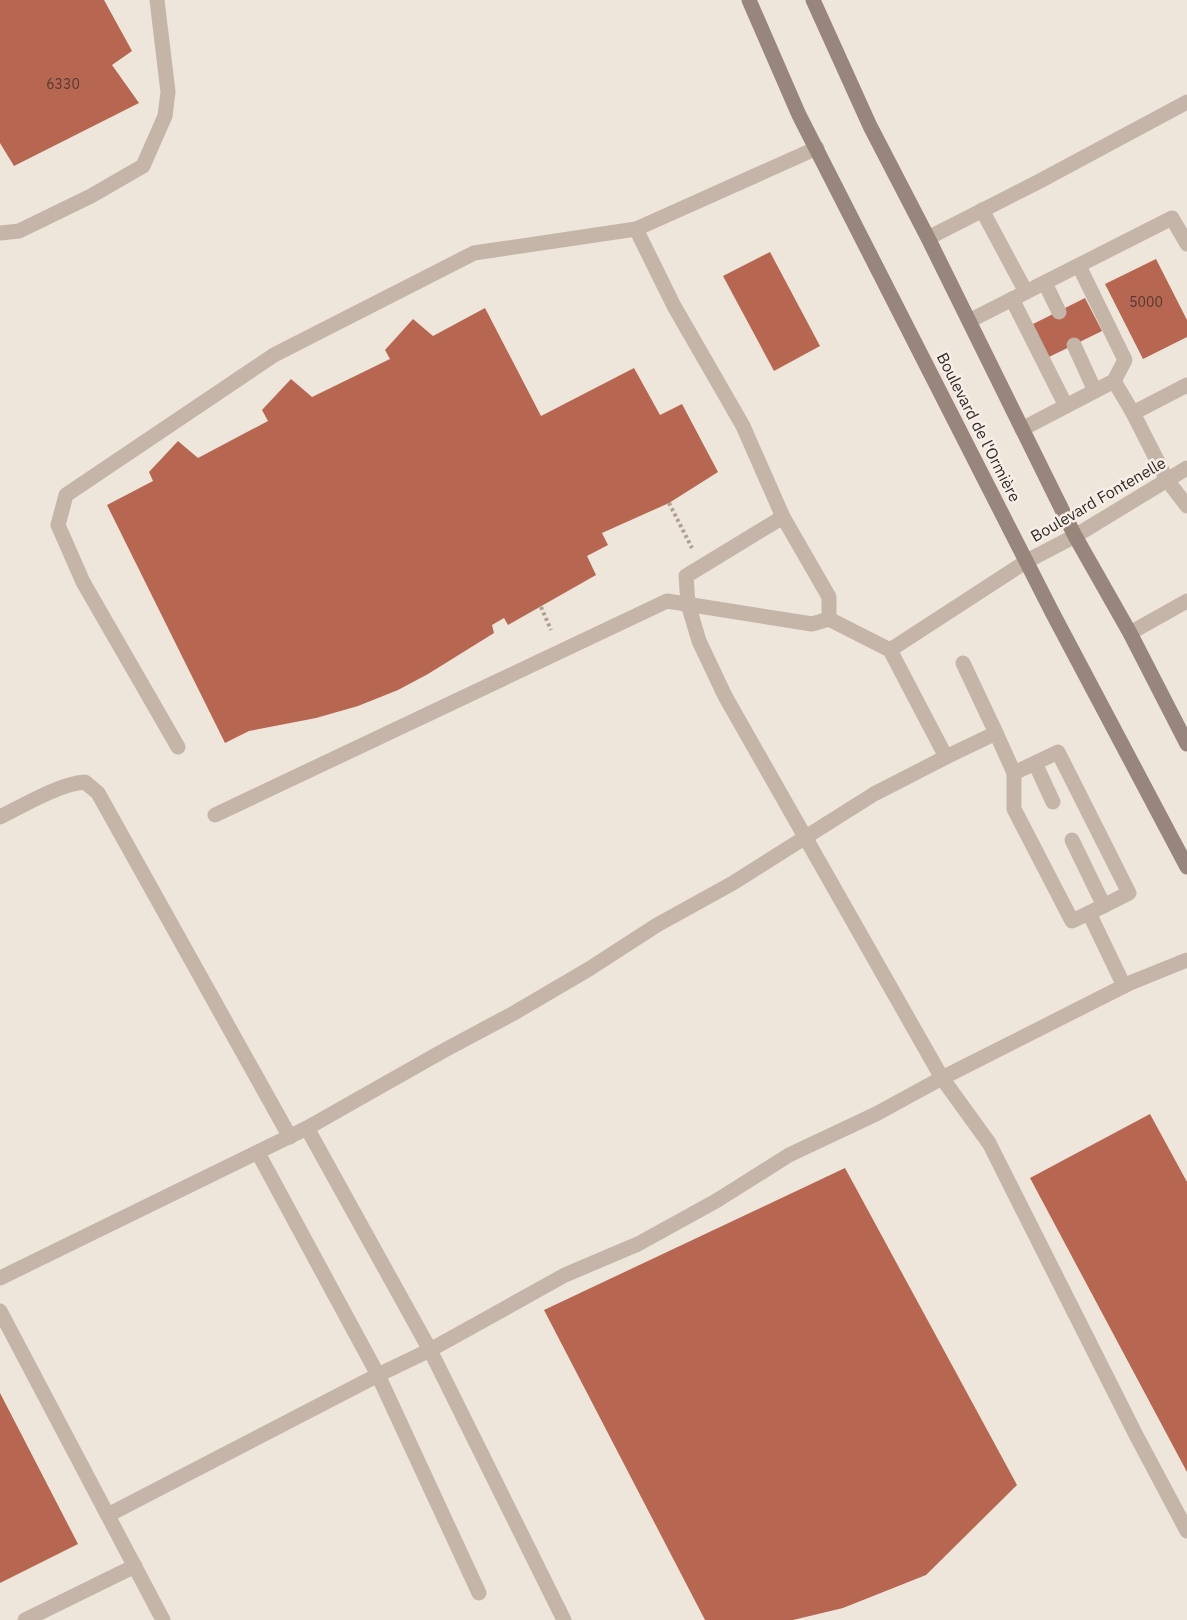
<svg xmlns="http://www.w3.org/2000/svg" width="1187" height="1620" font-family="'IBM Plex Sans',sans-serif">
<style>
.building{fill:#b76751}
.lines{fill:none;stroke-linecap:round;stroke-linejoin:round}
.path{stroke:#b09f93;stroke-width:4;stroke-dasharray:3 3;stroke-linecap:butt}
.lane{stroke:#c5b5a9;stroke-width:15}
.street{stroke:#c5b5a9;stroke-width:15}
.secondary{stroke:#98857b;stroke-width:15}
.labels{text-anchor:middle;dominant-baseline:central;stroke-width:5;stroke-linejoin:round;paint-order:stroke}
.number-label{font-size:14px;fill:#543a32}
.street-label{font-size:16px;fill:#332b28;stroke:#f7efe7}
</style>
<rect width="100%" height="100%" fill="#eee5db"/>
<g class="building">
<polygon points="0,0 104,0 132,51 112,65 139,103 14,166 0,143"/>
<polygon points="770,252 820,346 774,371 723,276"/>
<polygon points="1156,259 1187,320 1187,337 1143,359 1105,284"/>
<polygon points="1085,298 1102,331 1049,357 1033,324"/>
<polygon points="485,308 541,416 634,368 660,415 682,404 718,472 669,503 602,533 608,545 587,556 596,575 508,625 504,618 492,625 494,633 428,674 398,690 358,706 316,718 249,731 225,743 107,505 153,481 149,472 178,441 198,458 268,421 262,410 291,379 312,397 390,359 385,350 413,319 433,336"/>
<polygon points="1150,1114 1187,1182 1187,1472 1030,1178"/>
<polygon points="845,1168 1017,1485 926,1575 843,1608 793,1620 705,1620 544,1310"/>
<polygon points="0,1393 78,1544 0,1583"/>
</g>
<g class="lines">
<g class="path">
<polyline points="669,503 692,548"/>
<polyline points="541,607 551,630"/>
</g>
<g class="lane">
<polyline points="636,229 674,306 743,426 783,517 829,597 829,619"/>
<polyline points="0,233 19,231 91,196 143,166 165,116 168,92 157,0"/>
<polyline points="928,238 1038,182 1187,102"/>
<polyline points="1079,266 1125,360 1114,381"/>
<polyline points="1045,283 1059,312"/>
<polyline points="1026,292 1172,218 1187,244"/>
<polyline points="1012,299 1066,406"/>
<polyline points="969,321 1026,292 982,210"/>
<polyline points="1074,345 1095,391"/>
<polyline points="1187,385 1133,413 1167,480 1187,506"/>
<polyline points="1022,429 1114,381 1133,413"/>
<polyline points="783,517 686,576 688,604 699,641 725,696 942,1078 989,1143 1136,1435 1187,1531"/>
<polyline points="1130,633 1187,601"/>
<polyline points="890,650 1027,561"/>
<polyline points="996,733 1014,773 1058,752 1129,893 1089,913 1124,986"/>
<polyline points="178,747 83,582 58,525 66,495 274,355 474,253 636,229 817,148"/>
<polyline points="946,757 996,733 963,663"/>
<polyline points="1035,763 1053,802"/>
<polyline points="1014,773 1014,809 1072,921 1089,913"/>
<path d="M0 817C24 805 59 784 85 782L98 793 290 1137"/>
<polyline points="1072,840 1104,906"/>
<polyline points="307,1128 430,1350 564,1620"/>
<polyline points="258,1153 378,1375 479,1593"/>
<polyline points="0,1278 307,1128 443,1051 514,1013 589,969 657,925 733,883 874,794 946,757 890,650 829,619 812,624 667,601 215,815"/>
<polyline points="0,1311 163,1620"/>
<polyline points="108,1515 378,1375 430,1350 565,1275 638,1244 716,1201 789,1155 876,1114 942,1078 1130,983 1187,960"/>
<polyline points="25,1620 135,1566"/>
</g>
<polyline class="street" points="1027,561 1075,536 1187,468"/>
<g class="secondary">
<polyline points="749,0 799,115 1052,612 1187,867"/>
<polyline points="813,0 870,126 928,238 1075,536 1130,633 1187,744"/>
</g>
</g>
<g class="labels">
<g class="number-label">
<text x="63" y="84">6330</text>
<text x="1146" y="302">5000</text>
</g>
<g class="street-label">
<text transform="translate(979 427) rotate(63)">Boulevard de l'Ormière</text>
<text transform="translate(1098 499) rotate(-30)">Boulevard Fontenelle</text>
</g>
</g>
</svg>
